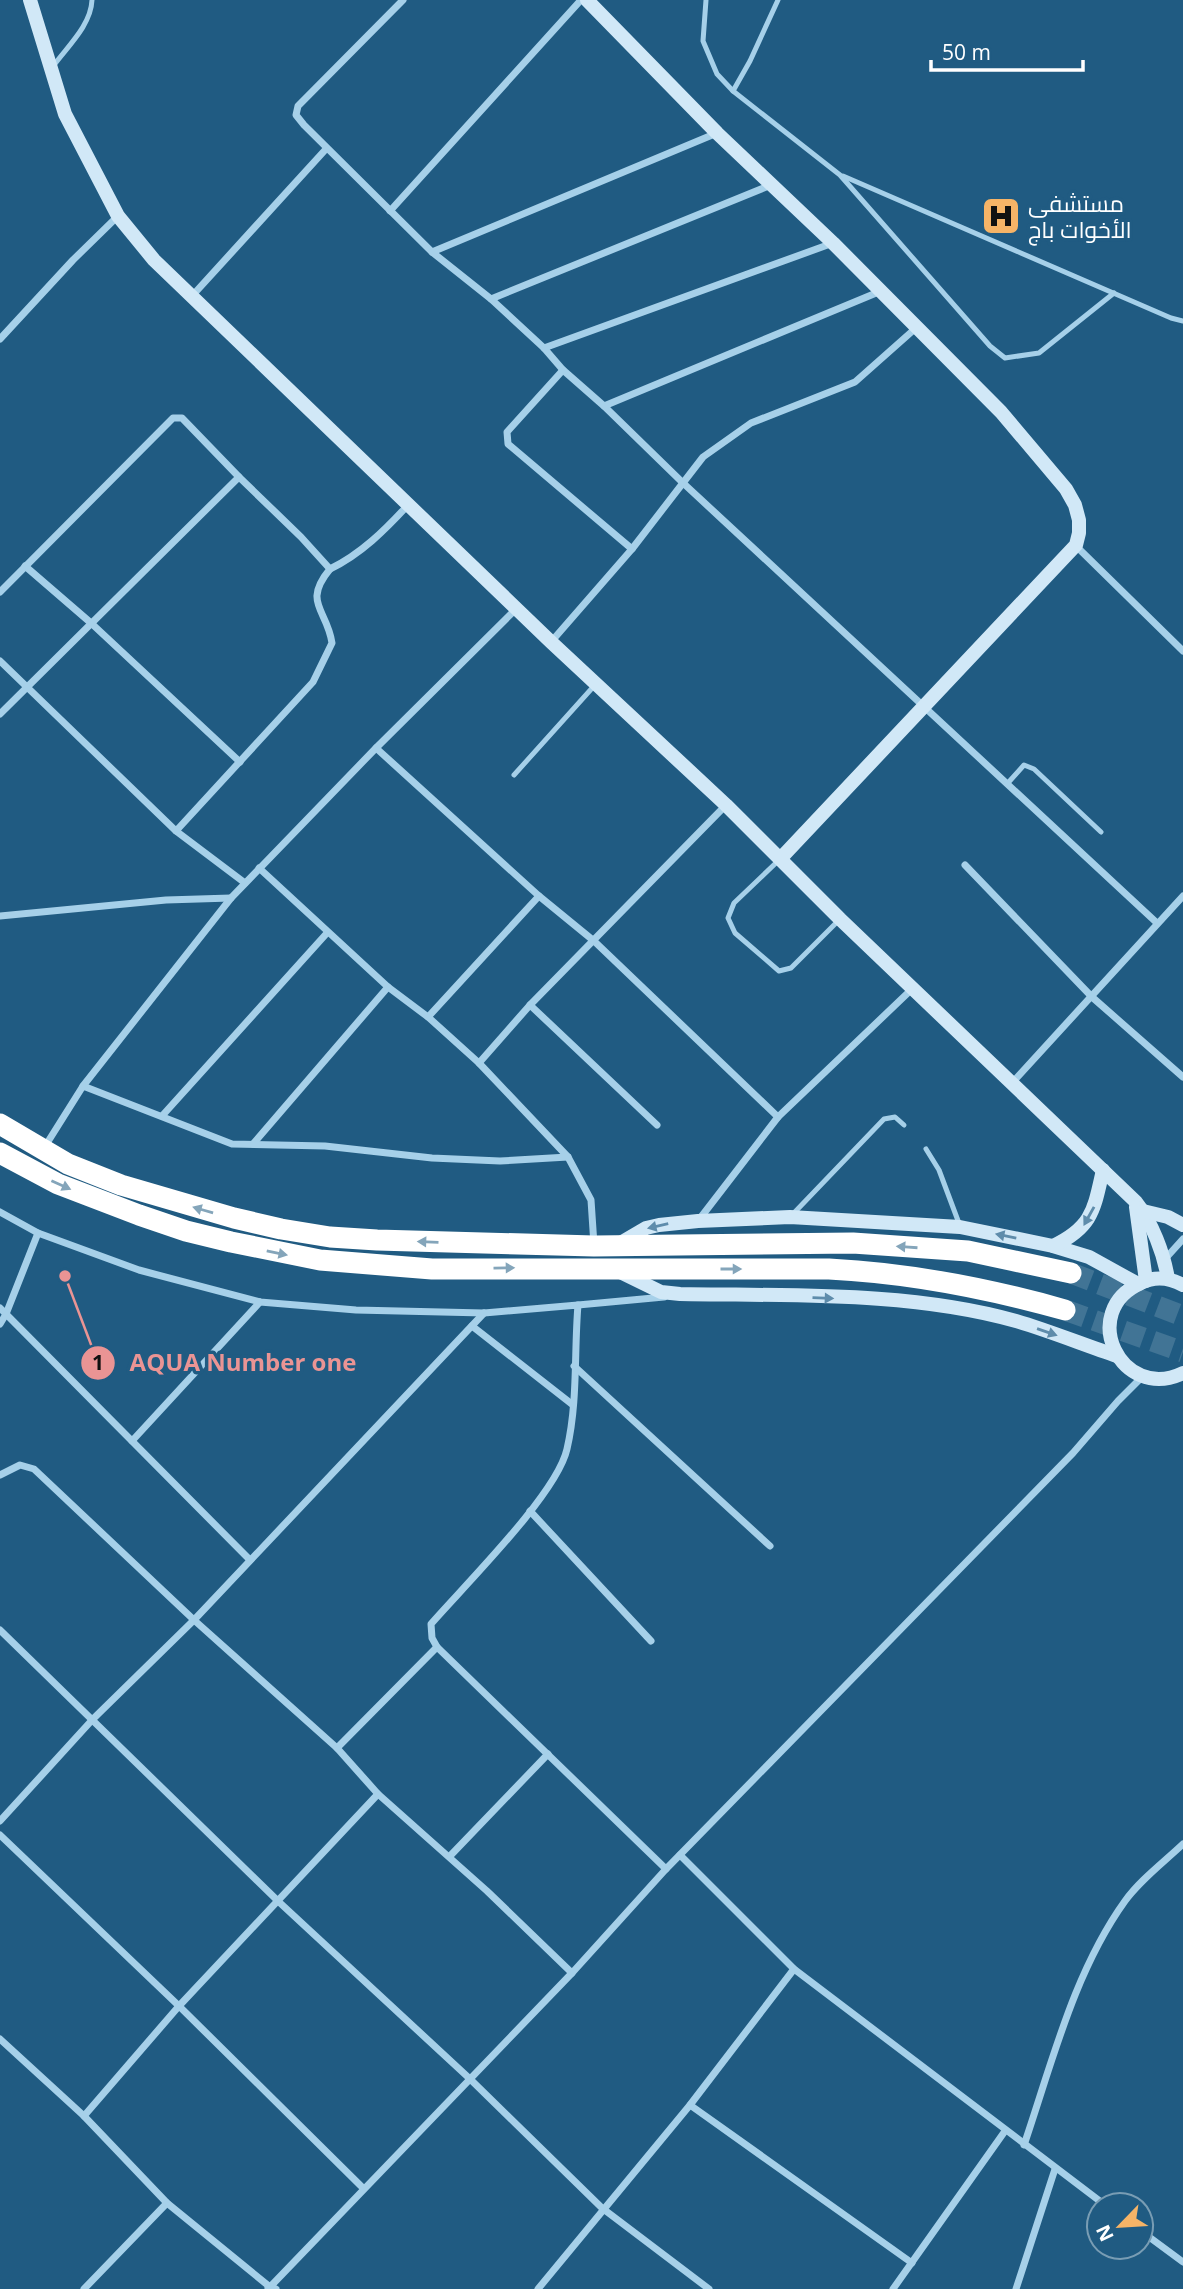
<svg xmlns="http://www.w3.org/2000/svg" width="1183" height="2289" font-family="'Open Sans',Cairo,sans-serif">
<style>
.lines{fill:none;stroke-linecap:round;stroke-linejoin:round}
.highway-tunnel{stroke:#417495;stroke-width:21;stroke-dasharray:21 10;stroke-linecap:butt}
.lane{stroke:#a6d0e9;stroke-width:5}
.street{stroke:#a6d0e9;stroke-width:7}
.secondary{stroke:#d1e8f7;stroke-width:14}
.highway{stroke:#fff;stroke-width:21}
.oneway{fill:#84a5ba}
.oneway2{fill:#5e8cab}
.labels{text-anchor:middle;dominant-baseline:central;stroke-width:7;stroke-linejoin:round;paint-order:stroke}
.poi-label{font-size:23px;fill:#fff;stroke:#205b82;text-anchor:start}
.leader{fill:none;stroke:#ea9494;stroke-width:2.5}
.callout-dot{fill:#ea9494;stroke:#205b82;stroke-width:2.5}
.mark-label{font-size:21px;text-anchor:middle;font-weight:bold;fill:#111}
.callout-label{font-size:24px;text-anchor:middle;font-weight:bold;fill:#ea9494;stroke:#205b82;stroke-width:7;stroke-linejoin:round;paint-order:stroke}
</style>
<rect width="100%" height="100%" fill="#205b82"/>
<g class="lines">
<g class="highway-tunnel">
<polyline points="1071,1273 1183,1316"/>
<polyline points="1065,1310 1183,1352"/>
</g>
<g class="lane">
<polyline points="706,0 703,41 717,74 733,91 840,175 990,346 1005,358 1039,353 1114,293"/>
<path d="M54 65C68 46 91 25 92 0"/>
<polyline points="733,91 750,61 778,0"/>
<polyline points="843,176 1171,318 1183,321"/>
<polyline points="514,775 594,686"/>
<polyline points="1007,784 1024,765 1034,769 1101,832"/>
<polyline points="779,860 734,903 728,918 735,933 779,971 791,968 838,921"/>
<polyline points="926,1149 939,1170 960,1226"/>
<polyline points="792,1215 884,1119 895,1117 904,1125"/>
</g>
<g class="street">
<polyline points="403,0 298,106 296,115 304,125 432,252 491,299 544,348 563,370 604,406 682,482 1157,923"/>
<polyline points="390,211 581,0"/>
<polyline points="432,252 717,133"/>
<polyline points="192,296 326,149"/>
<polyline points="491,299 771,185"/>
<polyline points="0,339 73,260 118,216"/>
<polyline points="544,348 833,243"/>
<polyline points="563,370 507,432 508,444 632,549"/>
<polyline points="604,406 881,291"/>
<polyline points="1076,546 1183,651"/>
<polyline points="25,566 91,623 240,762"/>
<path d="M330 569C361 554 385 530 408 505"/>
<polyline points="0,592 173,418 182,418 239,477"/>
<polyline points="551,642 632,549 703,457 751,423 855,382 917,327"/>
<polyline points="0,661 176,831 245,883"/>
<path d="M0 714 239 477 301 537 330 569C302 603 327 609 332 643L313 682 176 831"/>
<polyline points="376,748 539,896 594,941 778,1117"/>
<polyline points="965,865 1092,997 1183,1077"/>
<polyline points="259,868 388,987 428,1017 479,1063 568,1157 591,1200 594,1245"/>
<polyline points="0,916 166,900 231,898"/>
<polyline points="530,1005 657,1125"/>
<polyline points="428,1017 539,896"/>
<polyline points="479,1063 530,1005 726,805"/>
<polyline points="1012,1083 1183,896"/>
<polyline points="83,1086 231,898 376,748 516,609"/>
<polyline points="162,1116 327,933"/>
<polyline points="253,1144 388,987"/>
<polyline points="44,1148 83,1086 232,1144 325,1146 432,1158 500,1161 568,1157"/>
<path d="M0 1212 38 1233 139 1270 260 1302 356 1310 484 1313 578 1305C574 1352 578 1402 567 1449 557 1494 464 1586 431 1624L432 1638 437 1647 666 1869"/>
<polyline points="698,1221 778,1117 912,989"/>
<polyline points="38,1233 6,1314 250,1560"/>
<polyline points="1165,1259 1183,1239"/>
<polyline points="578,1305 664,1297"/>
<polyline points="0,1308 6,1314 0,1324"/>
<polyline points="472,1326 573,1405"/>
<polyline points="574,1366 770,1546"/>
<polyline points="132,1441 260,1302"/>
<polyline points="0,1475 20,1465 34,1469 194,1620 337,1748 378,1794 487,1891 572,1973"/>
<polyline points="530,1511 651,1641"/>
<polyline points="0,1630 279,1902 469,2078 602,2208 709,2289"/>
<polyline points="337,1748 437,1647"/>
<polyline points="0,1821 93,1719 194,1620 484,1313"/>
<polyline points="0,1835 179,2006 363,2188"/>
<polyline points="680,1855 794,1969 1105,2205"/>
<polyline points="450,1856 548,1754"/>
<polyline points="0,2039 84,2116 167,2203 270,2287 268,2288"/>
<polyline points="690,2105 912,2263"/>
<polyline points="84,2116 179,2006 378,1794"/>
<path d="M1024 2145C1052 2063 1074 1972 1125 1901 1140 1880 1164 1862 1183 1844"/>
<polyline points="1141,2231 1183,2262"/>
<polyline points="84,2289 167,2203"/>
<polyline points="276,2289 270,2287 572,1973 666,1869 1073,1453 1118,1401 1143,1376"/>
<polyline points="538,2289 690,2105 794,1969"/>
<polyline points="893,2289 1005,2131"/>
<polyline points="1016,2289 1055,2169"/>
</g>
<g class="secondary">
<path d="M30 0 65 114 118 216 154 260 551 642 726 805 840 919 1136 1202C1152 1222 1164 1254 1168 1279"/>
<polyline points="587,0 717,133 833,243 1001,412 1066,489 1075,505 1079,520 1079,533 1076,545 781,858"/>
<polyline points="1136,1207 1146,1281"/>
<polyline points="1143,1211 1168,1217 1183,1225"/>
<polyline points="617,1245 646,1228 659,1225 698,1221 790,1217 960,1227 1053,1246 1089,1257 1138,1284"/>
<path d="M1053 1246C1093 1227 1094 1209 1103 1170"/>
<path d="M618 1271 661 1292 680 1294C789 1296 910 1291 1016 1321 1050 1331 1084 1345 1117 1356"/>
<path d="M1183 1285C1170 1278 1155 1276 1141 1283 1077 1311 1121 1403 1183 1373"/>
</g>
<g class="highway">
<polyline points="0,1124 68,1164 121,1185 234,1218 281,1229 330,1237 377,1240 594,1246 853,1243 968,1251 1071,1273"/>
<path d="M0 1153 58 1184 139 1215 186 1231 231 1242 320 1260 432 1269H829C909 1273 987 1288 1065 1310"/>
</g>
</g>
<defs><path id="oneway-solid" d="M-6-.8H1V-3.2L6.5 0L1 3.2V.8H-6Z" transform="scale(1.75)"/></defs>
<g class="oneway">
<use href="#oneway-solid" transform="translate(61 1185) rotate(24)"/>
<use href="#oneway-solid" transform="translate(203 1210) rotate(-164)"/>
<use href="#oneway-solid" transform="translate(428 1242) rotate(-178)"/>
<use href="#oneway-solid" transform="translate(907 1247) rotate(-176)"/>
<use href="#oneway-solid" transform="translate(277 1253) rotate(12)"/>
<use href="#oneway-solid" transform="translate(504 1268) rotate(-1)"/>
<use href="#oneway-solid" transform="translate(731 1269)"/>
</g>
<g class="oneway2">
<use href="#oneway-solid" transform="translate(1089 1216) rotate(119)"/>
<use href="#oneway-solid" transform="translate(658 1226) rotate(167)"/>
<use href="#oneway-solid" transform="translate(1006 1236) rotate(-169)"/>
<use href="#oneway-solid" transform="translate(823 1298) rotate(2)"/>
<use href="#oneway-solid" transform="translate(1047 1332) rotate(19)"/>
</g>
<defs>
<symbol id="hospital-square" viewBox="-11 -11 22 22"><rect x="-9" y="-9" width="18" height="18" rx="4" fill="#f6b467" stroke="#205b82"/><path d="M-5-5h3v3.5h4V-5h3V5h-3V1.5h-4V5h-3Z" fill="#111"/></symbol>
</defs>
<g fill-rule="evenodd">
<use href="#hospital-square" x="979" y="194" width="44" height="44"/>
</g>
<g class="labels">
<g class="poi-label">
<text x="1028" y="203">مستشفى<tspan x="1028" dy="26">الأخوات باج</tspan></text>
</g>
</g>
<path class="leader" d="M65 1276L98 1363"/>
<g class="callout-dot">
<circle cx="65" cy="1276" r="7"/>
<circle cx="98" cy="1363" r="18"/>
</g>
<g class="mark-label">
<text x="98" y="1370">1</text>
</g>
<g class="callout-label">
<text x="243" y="1371">AQUA Number one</text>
</g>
<g transform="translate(1120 2226) rotate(245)"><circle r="33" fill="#205b82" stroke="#799db4" stroke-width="2"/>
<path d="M0-5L12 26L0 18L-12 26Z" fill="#f6b467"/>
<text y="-10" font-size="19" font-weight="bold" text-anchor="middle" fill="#ffffff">N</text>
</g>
<path d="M931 60v10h152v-10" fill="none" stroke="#ffffff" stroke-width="3.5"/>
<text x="942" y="60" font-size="21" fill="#ffffff" stroke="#205b82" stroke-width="5" paint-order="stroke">50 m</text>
</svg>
